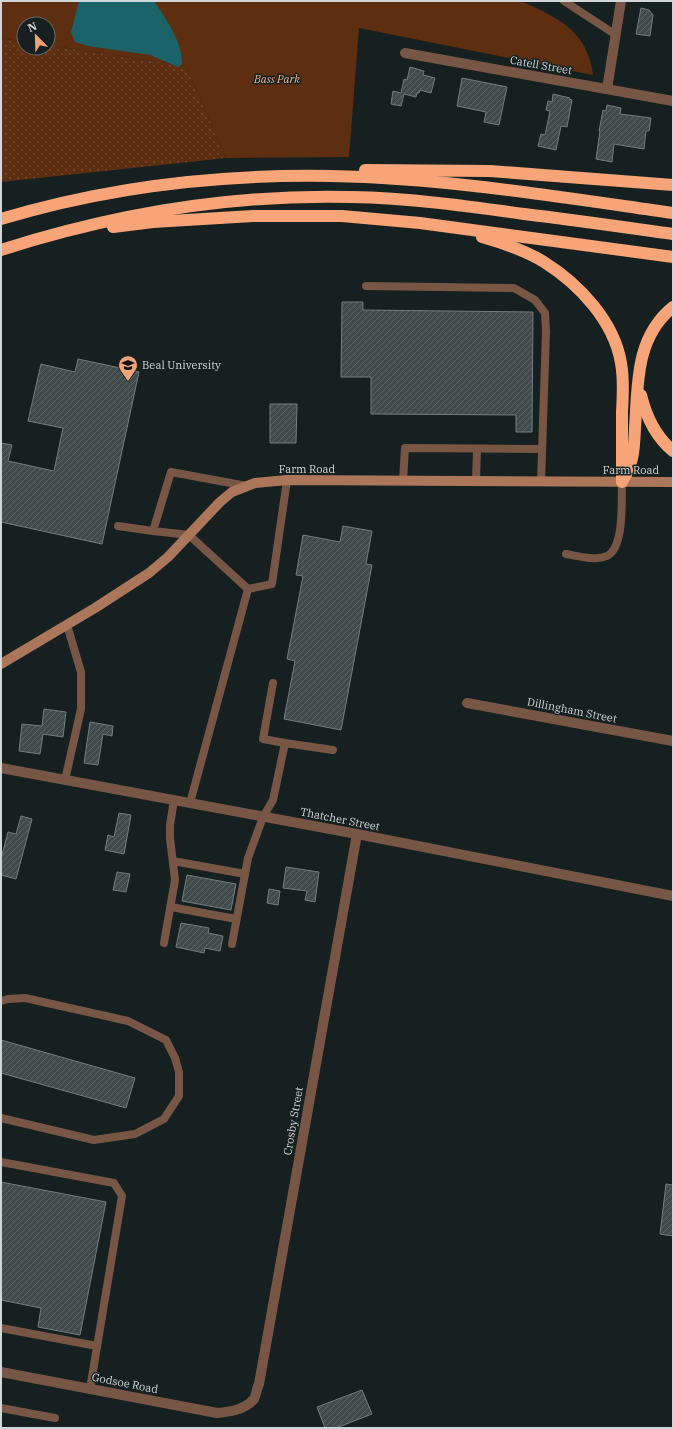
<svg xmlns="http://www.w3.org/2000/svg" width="674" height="1429" font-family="'IBM Plex Serif',serif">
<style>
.grass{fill:url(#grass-dots)}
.park{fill:#5e2e10}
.water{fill:#1b6369}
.building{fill:url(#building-hatch);stroke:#727d7e}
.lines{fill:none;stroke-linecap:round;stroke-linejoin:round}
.lane{stroke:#775645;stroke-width:8}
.street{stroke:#775645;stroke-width:10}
.secondary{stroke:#ab765a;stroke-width:10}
.highway{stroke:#f7a578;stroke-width:12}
.labels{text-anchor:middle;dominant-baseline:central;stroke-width:3;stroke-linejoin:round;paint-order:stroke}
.street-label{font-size:11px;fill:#d1d7d8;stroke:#162020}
.park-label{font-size:11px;font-style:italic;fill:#f5b594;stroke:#162020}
.poi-label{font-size:11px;fill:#d1d7d8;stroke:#162020;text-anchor:start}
</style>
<defs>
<pattern id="grass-dots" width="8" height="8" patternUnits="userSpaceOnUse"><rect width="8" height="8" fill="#5e2e10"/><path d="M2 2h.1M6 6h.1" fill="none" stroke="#744c32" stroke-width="1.8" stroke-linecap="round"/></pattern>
<pattern id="building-hatch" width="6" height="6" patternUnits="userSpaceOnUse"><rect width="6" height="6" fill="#414b4c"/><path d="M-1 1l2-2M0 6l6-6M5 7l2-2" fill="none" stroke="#5b6465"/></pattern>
</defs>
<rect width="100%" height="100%" fill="#162020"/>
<polygon class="grass" points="1,38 24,42 24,48 48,48 48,45 186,66 226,158 1,182"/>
<path class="park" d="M1 1H521C557 17 588 31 593 75L359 28 349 157 226 158 186 66 48 45V24H24V42L1 38Z"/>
<path class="water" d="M79 1H154C165 17 183 43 182 64L178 67 150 55 88 46 75 42 71 32Z"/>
<g class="building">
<polygon points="641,8 649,10 653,15 650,36 636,34"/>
<polygon points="410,67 424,71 423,75 435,78 431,93 420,90 419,93 417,93 416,97 404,94 401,106 391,104 393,91 401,93 404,79 407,80"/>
<polygon points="462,78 507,87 499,125 484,122 486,112 457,106"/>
<polygon points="553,94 570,98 569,99 572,100 567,127 561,126 556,150 538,146 541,134 545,135 550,111 546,110 548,101 552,102"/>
<polygon points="607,105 621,108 620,114 651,118 649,131 646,131 644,149 614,144 612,162 596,159 600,131 599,131 603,110 606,111"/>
<polygon points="342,302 363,302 363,310 533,312 532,432 516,432 516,415 371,414 371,377 341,377"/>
<polygon points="78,359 139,372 102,544 1,522 1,443 12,445 8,461 54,471 63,428 28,421 41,364 75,372"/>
<polygon points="270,404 297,404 296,443 270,443"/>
<polygon points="343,526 372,531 366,564 372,565 341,730 284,719 295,661 287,659 303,576 296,575 303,535 340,542"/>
<polygon points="44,709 66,712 63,737 43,734 40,754 19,751 22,724 42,726"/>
<polygon points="90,722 113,726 112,736 103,734 98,765 84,763"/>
<polygon points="119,813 131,815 124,854 105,850 108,835 114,837"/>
<polygon points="21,816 32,819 16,879 1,875 1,859 8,832 16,834"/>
<polygon points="286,867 319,872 315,902 305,900 307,891 283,888"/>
<polygon points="117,872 130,874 126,892 113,890"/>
<polygon points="187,875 236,884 231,910 182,901"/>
<polygon points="269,889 280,891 278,905 267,903"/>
<polygon points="181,923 209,928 208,933 223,936 220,951 205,948 204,953 176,947"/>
<polygon points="1,1040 135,1078 126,1108 1,1073"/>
<polygon points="1,1182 106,1202 80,1335 38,1327 41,1308 1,1300"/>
<polygon points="666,1184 673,1185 673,1236 660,1234"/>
<polygon points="362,1390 372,1414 336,1428 325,1428 317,1407"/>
</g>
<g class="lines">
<g class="lane">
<polyline points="564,1 616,35"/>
<polyline points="366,286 514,288 535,300 545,313 546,332 541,482"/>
<polyline points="403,481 405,448 542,449"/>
<polyline points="476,481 477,449"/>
<polyline points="118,526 153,531"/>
<path d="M566 554C578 556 595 561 607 556 625 547 621 500 622 482"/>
<polyline points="248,589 272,584 287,480"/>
<polyline points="273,683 263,739 285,743"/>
<polyline points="65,780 81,709 81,672 67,625"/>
<polyline points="190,803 248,589 189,535 153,531 171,472 247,486"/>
<polyline points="173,861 245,874"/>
<polyline points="171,907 236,919"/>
<polyline points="164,943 175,880 170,838 170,825 174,800"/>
<polyline points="232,944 248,858 263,817 273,800 285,743 333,750"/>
<polyline points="1,1001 8,999 25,998 128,1021 166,1040 175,1058 179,1072 179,1096 164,1119 135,1134 94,1140 1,1118"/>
<polyline points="1,1162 114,1183 122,1196 90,1389"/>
<polyline points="1,1328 97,1346"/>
<polyline points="1,1408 55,1418"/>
</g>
<g class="street">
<polyline points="405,53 673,101"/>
<polyline points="607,89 621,1"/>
<polyline points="467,703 673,741"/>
<polyline points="1,768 357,834 673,896"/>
<path d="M1 1372 217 1413C229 1412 245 1410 254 1399 256 1395 257 1388 259 1384L357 834"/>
</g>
<polyline class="secondary" points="1,664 95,608 149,573 168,557 220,502 232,492 255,483 287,480 673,482"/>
<g class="highway">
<polyline points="365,170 490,171 673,185"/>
<path d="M1 219C107 187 220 174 331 176 445 178 560 197 673 213"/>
<polyline points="113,227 153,222 253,216 342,216 420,223 673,257"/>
<path d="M482 237C503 243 525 250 544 262 579 284 614 321 621 363 624 379 623 396 622 412 622 435 622 459 622 482"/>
<path d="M1 250C114 214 232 194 351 197 409 198 467 206 524 214 574 220 623 227 673 234"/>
<path d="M641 395C646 416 656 437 673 451"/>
<path d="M622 481C634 464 634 448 635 428 638 384 635 338 673 307"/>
</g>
</g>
<defs>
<symbol id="university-pin" viewBox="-11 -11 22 30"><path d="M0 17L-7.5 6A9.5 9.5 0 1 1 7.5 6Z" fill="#f0a279" stroke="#162020"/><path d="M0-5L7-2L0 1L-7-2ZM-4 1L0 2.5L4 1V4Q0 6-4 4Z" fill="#111"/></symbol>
</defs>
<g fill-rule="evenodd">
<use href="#university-pin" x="117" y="354" width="22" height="30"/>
</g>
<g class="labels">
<g class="street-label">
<text transform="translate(541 65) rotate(10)">Catell Street</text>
<text x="307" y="469">Farm Road</text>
<text x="631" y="470">Farm Road</text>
<text transform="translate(572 710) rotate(11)">Dillingham Street</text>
<text transform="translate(340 819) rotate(11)">Thatcher Street</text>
<text transform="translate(293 1121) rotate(-80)">Crosby Street</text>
<text transform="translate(125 1383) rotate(11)">Godsoe Road</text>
</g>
<g class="park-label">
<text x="277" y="79">Bass Park</text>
</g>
<g class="poi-label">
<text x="142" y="365">Beal University</text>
</g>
</g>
<rect width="674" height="1429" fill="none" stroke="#d1d7d8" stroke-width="4"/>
<g transform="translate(36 36) rotate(337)"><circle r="19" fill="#162020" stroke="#61696a"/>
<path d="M0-3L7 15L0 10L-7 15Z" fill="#f0a279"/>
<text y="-6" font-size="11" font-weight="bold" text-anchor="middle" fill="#d1d7d8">N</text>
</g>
</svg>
